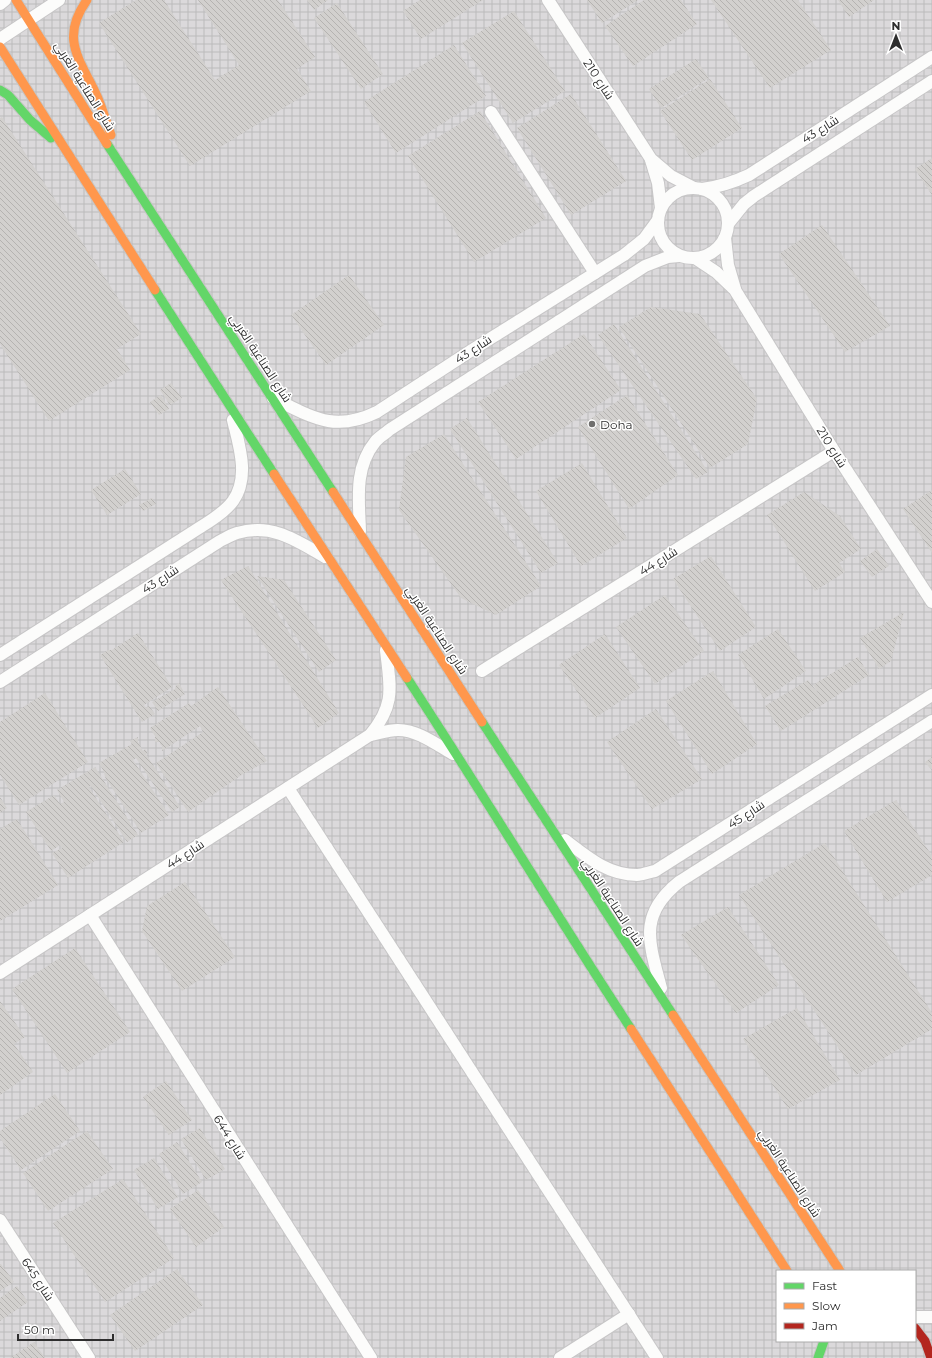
<svg xmlns="http://www.w3.org/2000/svg" width="932" height="1358" font-family="Montserrat,Cairo,sans-serif">
<style>
.industrial{fill:url(#industrial-grid);fill-rule:evenodd}
.building{fill:url(#building-back-hatch)}
.lines{fill:none;stroke-linecap:round;stroke-linejoin:round}
.street-casing{stroke:#c7c6c7;stroke-width:14}
.fast-casing{stroke:#c6c5c4;stroke-width:11}
.slow-casing{stroke:#c6c5c4;stroke-width:11}
.jam-casing{stroke:#c6c5c4;stroke-width:11}
.street{stroke:#fcfcfb;stroke-width:12}
.fast{stroke:#63d668;stroke-width:9}
.slow{stroke:#ff974d;stroke-width:9}
.jam{stroke:#b3261e;stroke-width:9}
.poi-dot{fill:#706f6e;stroke:#fff;stroke-width:1.5}
.labels{text-anchor:middle;dominant-baseline:central;stroke-width:3;stroke-linejoin:round;paint-order:stroke}
.street-label{font-size:12px;fill:#2e2e2e;stroke:#fff}
.poi-label{font-size:12px;fill:#2e2e2e;stroke:#fff;text-anchor:start}
</style>
<defs>
<pattern id="industrial-grid" width="8" height="8" patternUnits="userSpaceOnUse"><rect width="8" height="8" fill="#dbd9db"/><path d="M0 4h8M4 0v8" fill="none" stroke="#bcbbbc"/></pattern>
<pattern id="building-back-hatch" width="6" height="6" patternUnits="userSpaceOnUse"><rect width="6" height="6" fill="#d2d0ce"/><path d="M-1 5l2 2M0 0l6 6M5-1l2 2" fill="none" stroke="#b5b3b1"/></pattern>
</defs>
<rect width="100%" height="100%" fill="#eae8e5"/>
<path class="industrial" d="M0 0H932V1358H0ZM777 1271H915V1341H777Z"/>
<g class="building">
<polygon points="136,0 164,0 215,80 239,65 198,0 278,0 315,57 297,69 311,91 190,166 99,23"/>
<polygon points="307,0 328,0 314,10"/>
<polygon points="420,0 483,0 421,39 403,11"/>
<polygon points="587,0 638,0 602,23"/>
<polygon points="644,0 681,0 697,24 633,66 605,26"/>
<polygon points="711,0 798,0 831,50 770,88"/>
<polygon points="838,0 874,0 849,17"/>
<polygon points="337,3 383,74 361,89 314,18"/>
<polygon points="514,11 565,91 513,123 462,43"/>
<polygon points="454,45 486,96 396,153 364,102"/>
<polygon points="696,59 709,78 661,108 649,89"/>
<polygon points="710,79 742,128 692,160 660,111"/>
<polygon points="571,94 626,181 571,215 517,128"/>
<polygon points="480,111 546,218 474,262 408,156"/>
<polygon points="2,117 141,334 117,349 130,370 49,421 0,344 0,118"/>
<polygon points="932,158 932,195 915,169"/>
<polygon points="822,225 890,326 845,352 779,254"/>
<polygon points="349,275 384,325 326,365 291,315"/>
<polygon points="651,307 700,314 757,399 748,444 710,468 619,327"/>
<polygon points="614,324 708,472 696,479 598,335"/>
<polygon points="584,334 621,390 516,459 478,402"/>
<polygon points="171,383 182,398 170,405 160,390"/>
<polygon points="161,395 169,409 159,415 150,402"/>
<polygon points="627,395 678,475 629,509 578,427"/>
<polygon points="467,418 558,563 541,573 450,429"/>
<polygon points="444,434 541,586 496,615 461,598 399,510 406,457"/>
<polygon points="582,463 627,538 581,566 536,491"/>
<polygon points="125,469 141,494 107,515 91,490"/>
<polygon points="932,490 932,553 903,509"/>
<polygon points="804,492 840,516 861,549 839,563 845,572 815,591 767,515"/>
<polygon points="152,498 156,504 143,511 139,505"/>
<polygon points="877,549 889,566 872,577 860,561"/>
<polygon points="711,556 756,627 720,651 673,579"/>
<polygon points="248,566 339,713 318,728 221,580"/>
<polygon points="257,576 284,580 336,660 319,672"/>
<polygon points="665,595 704,651 655,684 616,627"/>
<polygon points="904,612 891,661 879,669 860,638"/>
<polygon points="778,629 806,671 764,699 738,655"/>
<polygon points="138,633 172,687 144,705 146,708 149,706 155,714 142,722 100,655 108,650 112,650"/>
<polygon points="605,634 640,688 595,718 559,665"/>
<polygon points="858,657 869,675 781,731 765,706 808,680 821,697 813,685"/>
<polygon points="713,671 757,744 712,774 666,701"/>
<polygon points="179,683 185,694 158,711 152,702 175,689 176,685"/>
<polygon points="218,687 267,761 243,774 188,812 156,763 203,732 200,726 162,751 162,746 160,744 160,742 155,742 155,736 150,728 189,703 191,706"/>
<polygon points="45,693 88,762 19,805 0,775 0,722"/>
<polygon points="656,709 702,779 652,809 607,742"/>
<polygon points="138,737 138,742 143,751 145,749 148,753 146,754 180,807 172,812 136,758 133,760 169,815 141,833 105,777 104,772 99,763 132,744 130,741"/>
<polygon points="932,757 932,770 925,762"/>
<polygon points="95,767 138,835 127,842 91,786 89,787 124,842 68,878 52,853 62,848 60,845 51,851 26,812 54,795 60,804 64,802 57,790"/>
<polygon points="0,797 7,808 0,813"/>
<polygon points="896,800 932,856 932,875 887,902 844,831"/>
<polygon points="17,819 58,885 0,921 0,829"/>
<polygon points="825,843 932,1013 932,1029 856,1075 739,895"/>
<polygon points="185,882 235,957 182,991 142,931 147,906"/>
<polygon points="728,907 779,985 736,1013 681,935"/>
<polygon points="75,948 130,1032 67,1073 12,989"/>
<polygon points="0,1001 25,1037 14,1044 33,1072 0,1095"/>
<polygon points="797,1008 840,1080 788,1109 743,1039"/>
<polygon points="166,1081 192,1120 169,1135 143,1097"/>
<polygon points="55,1094 80,1131 21,1170 0,1138 0,1131"/>
<polygon points="200,1128 225,1169 206,1180 181,1139"/>
<polygon points="87,1131 113,1169 48,1211 23,1173"/>
<polygon points="177,1142 202,1182 183,1194 159,1154"/>
<polygon points="154,1158 178,1197 158,1209 134,1170"/>
<polygon points="123,1179 174,1258 105,1302 53,1223"/>
<polygon points="198,1190 224,1227 196,1247 170,1209"/>
<polygon points="0,1264 1,1264 14,1282 0,1291"/>
<polygon points="177,1269 203,1305 135,1351 110,1315"/>
<polygon points="17,1286 28,1302 0,1321 0,1298"/>
<polygon points="34,1342 45,1358 10,1358"/>
</g>
<g class="lines">
<defs>
<g id="street">
<polyline points="548,0 651,159 671,176 694,188"/>
<polyline points="0,4 5,0"/>
<polyline points="0,39 59,0"/>
<polyline points="491,112 595,273"/>
<polyline points="651,160 658,183 661,208"/>
<circle cx="693" cy="223" r="35"/>
<path d="M702 189C719 187 734 182 749 175L932 57"/>
<polyline points="728,224 744,204 754,196 932,81"/>
<polyline points="725,238 728,265 735,289"/>
<polyline points="695,258 716,272 735,290 834,451 932,602"/>
<path d="M273 398C312 417 334 433 377 412L472 350 624 255 644 239 658 220"/>
<path d="M360 531C359 500 354 468 375 442 379 437 385 434 389 430L645 266 668 257 679 256"/>
<path d="M0 655 210 521C219 515 227 509 233 501 250 477 239 445 233 420"/>
<polyline points="482,671 834,451"/>
<path d="M0 682 220 541C226 538 231 535 237 533 272 523 296 540 325 557"/>
<path d="M370 735C380 733 389 730 398 730 418 730 437 745 453 754"/>
<polyline points="288,788 657,1358"/>
<path d="M565 840C587 857 608 875 637 875 643 875 649 872 655 871L932 695"/>
<polyline points="90,915 371,1358"/>
<path d="M0 973 370 735C396 704 390 687 386 650"/>
<path d="M661 988C649 942 638 915 679 882L932 721"/>
<polyline points="0,1220 89,1358"/>
<polyline points="915,1317 932,1317"/>
<polyline points="560,1358 629,1314"/>
</g>
<g id="fast">
<polyline points="0,90 8,95 30,120 51,138"/>
<polyline points="107,144 333,492"/>
<polyline points="155,290 274,474"/>
<path d="M407 678C483 794 555 913 631 1029"/>
<polyline points="482,722 673,1015"/>
<polyline points="818,1358 824,1341"/>
</g>
<g id="slow">
<polyline points="16,0 107,144"/>
<path d="M87 0C60 38 79 58 96 94 102 107 106 121 111 135"/>
<polyline points="0,47 155,290"/>
<polyline points="274,474 407,678"/>
<polyline points="333,492 482,722"/>
<polyline points="673,1015 840,1271"/>
<polyline points="631,1029 787,1271"/>
</g>
<polyline id="jam" points="915,1328 925,1341 931,1358"/>
</defs>
<use href="#street" class="street-casing"/>
<use href="#fast" class="fast-casing"/>
<use href="#slow" class="slow-casing"/>
<use href="#jam" class="jam-casing"/>
<use href="#street" class="street"/>
<use href="#fast" class="fast"/>
<use href="#slow" class="slow"/>
<use href="#jam" class="jam"/>
</g>
<circle class="poi-dot" cx="592" cy="424" r="4"/>
<g class="labels">
<g class="street-label">
<text transform="translate(599 79) rotate(57)">شارع 210</text>
<text transform="translate(85 86) rotate(58)">شارع الصناعية الغربي</text>
<text transform="translate(820 129) rotate(-32)">شارع 43</text>
<text transform="translate(473 349) rotate(-33)">شارع 43</text>
<text transform="translate(261 358) rotate(57)">شارع الصناعية الغربي</text>
<text transform="translate(832 447) rotate(58)">شارع 210</text>
<text transform="translate(658 561) rotate(-32)">شارع 44</text>
<text transform="translate(160 579) rotate(-33)">شارع 43</text>
<text transform="translate(437 630) rotate(57)">شارع الصناعية الغربي</text>
<text transform="translate(746 814) rotate(-33)">شارع 45</text>
<text transform="translate(185 854) rotate(-33)">شارع 44</text>
<text transform="translate(613 902) rotate(57)">شارع الصناعية الغربي</text>
<text transform="translate(230 1137) rotate(58)">شارع 644</text>
<text transform="translate(790 1173) rotate(57)">شارع الصناعية الغربي</text>
<text transform="translate(38 1279) rotate(57)">شارع 645</text>
</g>
<g class="poi-label">
<text x="600" y="424">Doha</text>
</g>
</g>
<rect x="776" y="1270" width="140" height="72" fill="#ffffff" stroke="#ababab"/>
<rect x="784" y="1283" width="20" height="6" fill="#63d668" stroke="#ababab"/>
<text x="812" y="1290" font-size="12" fill="#2e2e2e">Fast</text>
<rect x="784" y="1303" width="20" height="6" fill="#ff974d" stroke="#ababab"/>
<text x="812" y="1310" font-size="12" fill="#2e2e2e">Slow</text>
<rect x="784" y="1323" width="20" height="6" fill="#b3261e" stroke="#ababab"/>
<text x="812" y="1330" font-size="12" fill="#2e2e2e">Jam</text>
<g transform="translate(896 36)" stroke="#ffffff" stroke-width="3" paint-order="stroke">
<path d="M0-3L7 15L0 10L-7 15Z" fill="#2e2e2e"/>
<text y="-6" font-size="11" font-weight="bold" text-anchor="middle" fill="#2e2e2e">N</text>
</g>
<path d="M18 1334v6h95v-6" fill="none" stroke="#2e2e2e" stroke-width="2"/>
<text x="24" y="1334" font-size="12" fill="#2e2e2e" stroke="#ffffff" stroke-width="3" paint-order="stroke">50 m</text>
</svg>
